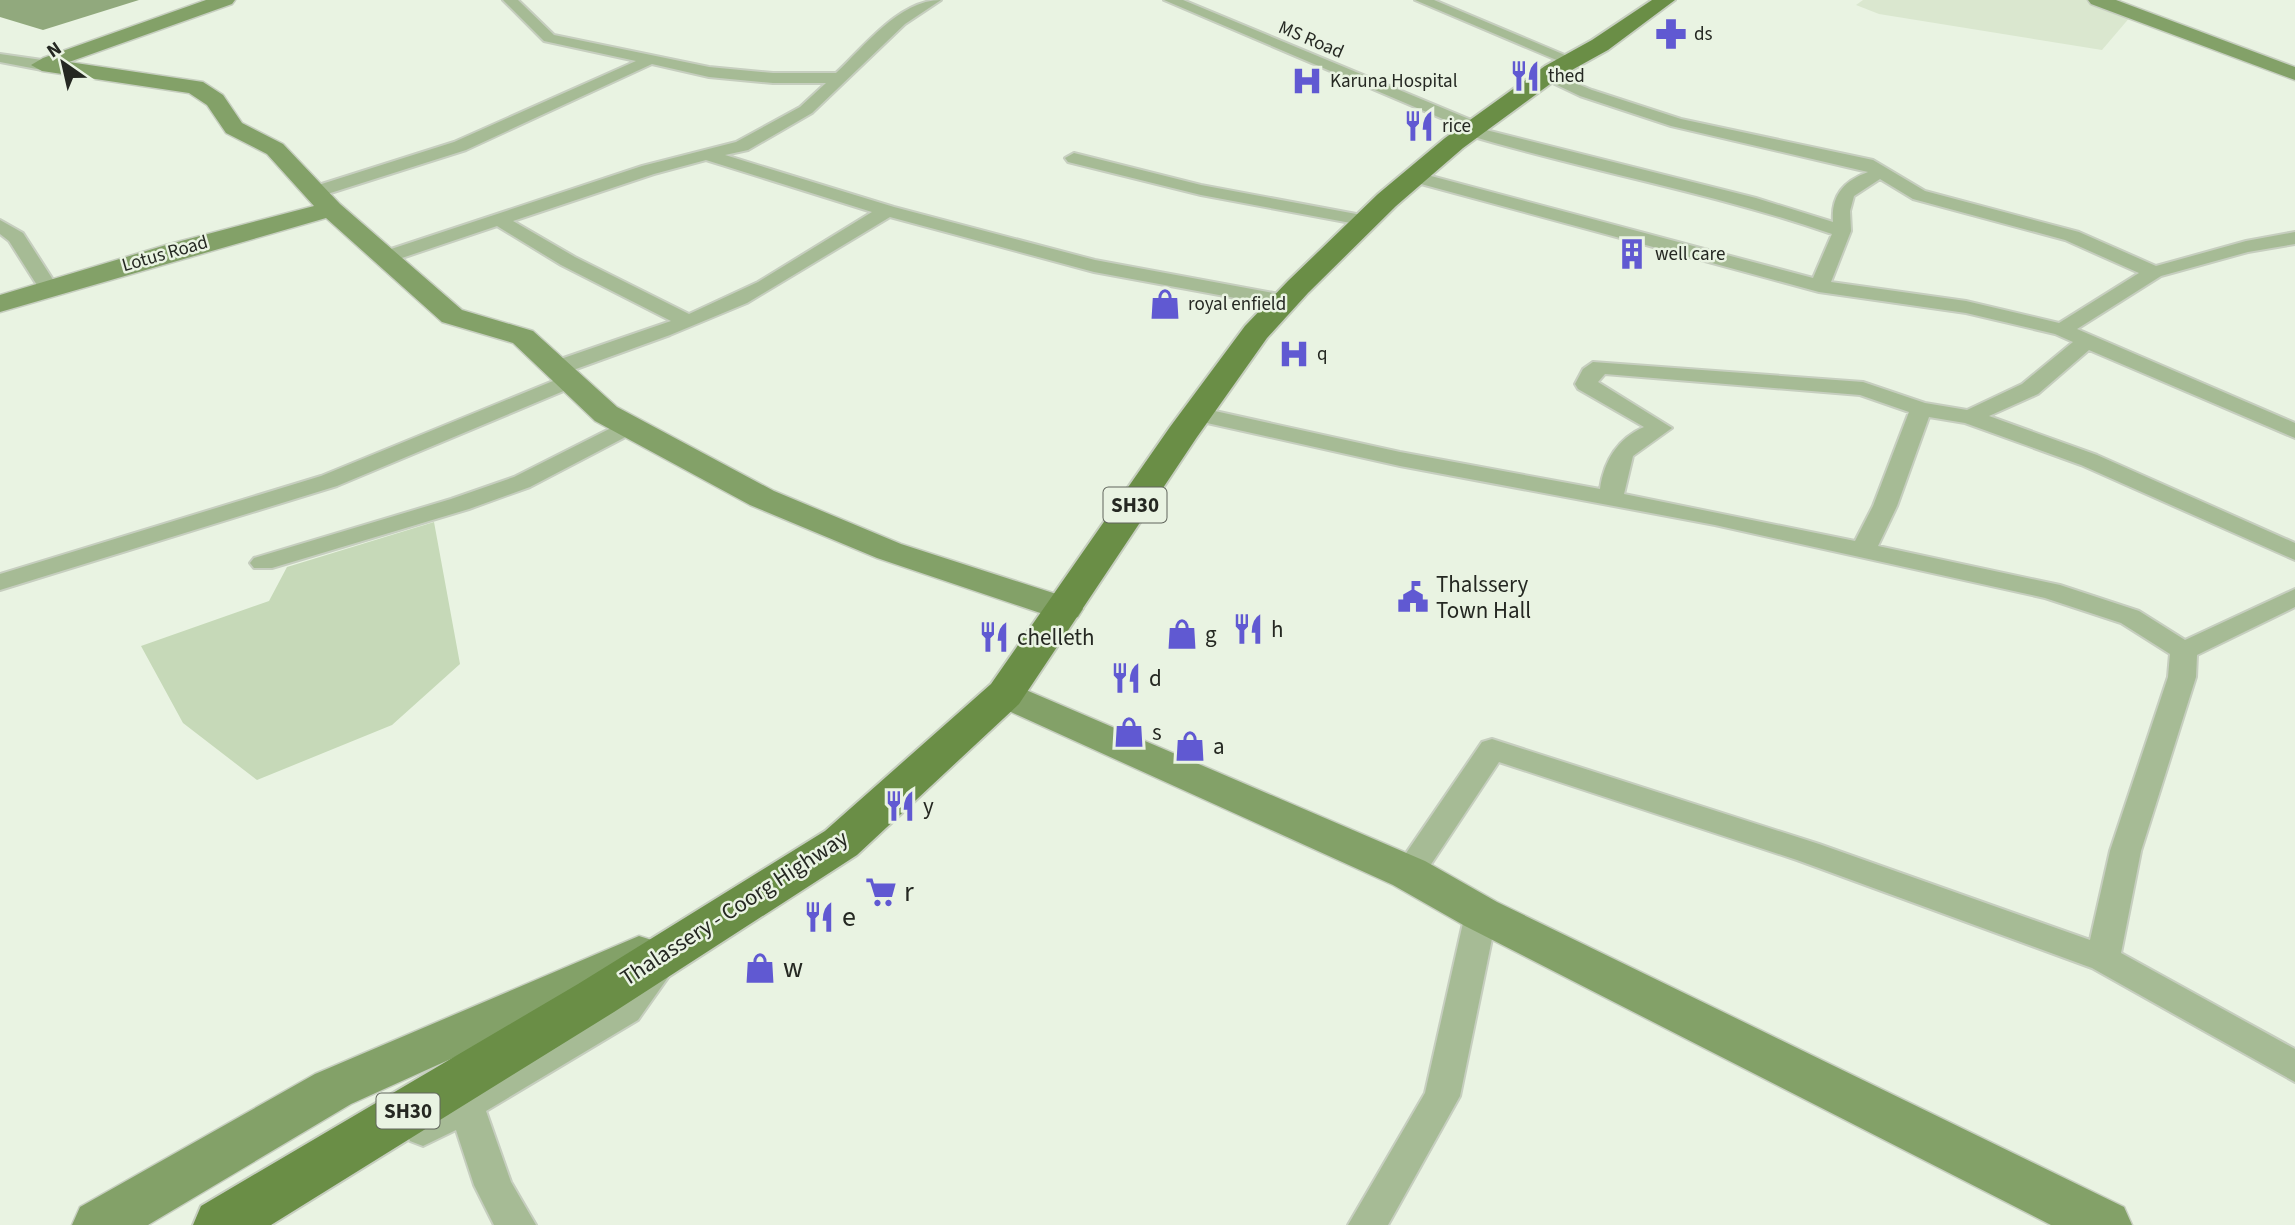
<svg xmlns="http://www.w3.org/2000/svg" width="2295" height="1225" font-family="'Source Sans 3',sans-serif">
<style>
.built{fill:#dae7cf}
.green{fill:#c6d9b8}
.water{fill:#91a97d}
.lines{fill:none;stroke-linecap:round;stroke-linejoin:round}
.street-casing{stroke:#c6cebf;stroke-width:4}
.secondary-casing{stroke:#c6cebf;stroke-width:3}
.primary-casing{stroke:#c6cebf;stroke-width:4}
.street{fill:#a6bb95;fill-rule:evenodd}
.secondary{fill:#83a168;fill-rule:evenodd}
.primary{fill:#6a8e46;fill-rule:evenodd}
.labels{text-anchor:middle;dominant-baseline:central;stroke-width:5;stroke-linejoin:round;paint-order:stroke}
.far-poi-label{font-size:19px;fill:#252822;stroke:#e9f3e2;text-anchor:start}
.far-street-label{font-size:19px;fill:#252822;stroke:#e9f3e2}
.shield{fill:#e9f3e2;stroke:#60655c;stroke-width:2}
.shield-label{font-size:21px;font-weight:bold;fill:#252822}
.poi-label{font-size:23px;fill:#252822;stroke:#e9f3e2;text-anchor:start}
.street-label{font-size:23px;fill:#252822;stroke:#e9f3e2}
.near-poi-label{font-size:28px;fill:#252822;stroke:#e9f3e2;text-anchor:start}
</style>
<rect width="100%" height="100%" fill="#e9f3e2"/>
<polygon class="built" points="1863,0 2086,0 2131,16 2102,50 1879,14 1856,5"/>
<polygon class="green" points="434,522 460,664 392,725 257,780 183,723 141,646 269,601 287,567"/>
<polygon class="water" points="0,0 139,0 43,30 0,17"/>
<g class="lines">
<defs>
<g id="street">
<path d="M503 0H518L554 35 709 67 773 73H836C864 47 899 0 941 0L905 24 812 113 748 150 725 155 894 207 1095 260 1284 295 1294 301 1284 307 1094 272 890 217 747 303 670 335 565 373H549L546 368 549 363 671 321 561 265 497 226 393 261 386 263 376 257 379 253 642 166 736 142 800 107 826 83H773L709 77 652 64 466 150 321 196H309L306 192 309 188 454 142 636 61 544 41ZM706 160 872 212 758 282 689 314 575 257 513 221 654 174Z"/>
<path d="M1164 0H1183L1481 124 1482 129 1756 198 1833 222C1831 195 1844 181 1868 172L1671 126 1580 96 1538 76 1541 73H1551L1592 90 1681 119 1873 160 1925 191 2079 232 2156 266 2246 241 2295 232V244L2248 252 2161 276 2077 329 2295 423V438L2089 350 2038 394 1989 416 2097 455 2295 543V560L2081 465 1965 423 1929 417 1897 506 1878 546 2060 585 2139 611 2185 640 2295 589V607L2197 655 2196 677 2141 851 2121 953 2295 1049V1082L2092 968 1797 860 1499 762 1420 881 1409 885 1398 881 1393 873 1398 865 1482 742 1492 739 1819 844 2090 940 2110 851 2168 677 2170 654 2121 623 2045 598 1715 525 1400 466 1189 419 1186 414 1197 407 1400 452 1600 489C1604 461 1617 439 1644 427L1578 389 1575 384 1583 369 1593 362 1863 382 1925 403 1967 410 2022 384 2073 342 2055 334 1966 313 1819 292 1410 181 1407 177 1410 173 1416 172 1813 278 1832 234C1711 192 1586 171 1464 134V128ZM1880 179 1913 199 2065 240 2139 273 2059 323 1966 301 1831 282 1851 231 1850 211 1854 196ZM1605 374 1860 395 1909 412 1873 506 1855 541 1624 494 1633 456 1672 428 1598 382Z"/>
<polygon points="1415,0 1434,0 1579,61 1576,64 1566,64"/>
<polygon points="0,54 42,60 50,65 42,70 0,62"/>
<polygon points="1074,153 1201,185 1367,216 1376,221 1367,226 1201,195 1068,162 1065,158"/>
<polygon points="0,220 23,233 59,289 56,293 42,293 9,241 0,234"/>
<polygon points="570,374 578,375 581,380 578,385 337,486 0,590 0,574 321,476"/>
<polygon points="629,419 637,421 640,426 637,431 530,487 469,509 272,568 254,568 250,563 254,558 451,499 514,477"/>
<polygon points="1481,901 1492,905 1497,914 1460,1096 1388,1225 1348,1225 1425,1093 1465,914 1470,905"/>
<polygon points="657,956 669,959 674,969 638,1020 486,1111 511,1182 536,1225 494,1225 474,1185 456,1130 423,1146 410,1141 405,1130 410,1119 614,1000 645,959"/>
</g>
<g id="secondary">
<polygon points="206,0 235,0 232,4 69,62 203,82 223,95 242,123 283,144 340,204 462,310 533,331 617,407 774,491 901,544 1078,601 1083,609 1078,617 1065,621 1052,617 877,558 750,505 595,421 513,343 442,322 326,218 0,312 0,295 166,245 314,206 267,154 226,133 207,105 189,93 42,71 31,65 43,58"/>
<polygon points="2088,0 2116,0 2295,67 2295,80 2091,4"/>
<polygon points="1005,681 1425,861 1497,902 2124,1207 2132,1225 2051,1225 1465,926 1393,885 991,703 985,694 991,685"/>
<polygon points="639,936 655,941 662,954 655,967 351,1104 148,1225 72,1225 80,1207 315,1074"/>
</g>
<polygon id="primary" points="1652,0 1675,0 1608,50 1561,76 1463,148 1396,206 1308,293 1267,338 1197,437 1019,704 857,855 614,1012 271,1225 193,1225 201,1206 578,984 825,831 991,684 1170,427 1245,326 1288,281 1378,194 1445,138 1545,66 1592,40"/>
</defs>
<use href="#street" class="street-casing"/>
<use href="#secondary" class="secondary-casing"/>
<use href="#primary" class="primary-casing"/>
<use href="#street" class="street"/>
<use href="#secondary" class="secondary"/>
<use href="#primary" class="primary"/>
</g>
<defs>
<symbol id="pharmacy-bare" viewBox="-9 -9 18 18"><path d="M-2-6h4v4h4v4h-4v4h-4v-4h-4v-4h4Z" fill="#6059d2" stroke="#e9f3e2" stroke-width="2.5" paint-order="stroke"/></symbol>
<symbol id="restaurant-bare" viewBox="-9 -9 18 18"><path d="M-5-6h1v4h1v-4h1v4h1v-4h1v5L-1.5 .5V6h-2V.5L-5-1ZM5-6V6H3V1.5H1.5Q1.5-4 5-6Z" fill="#6059d2" stroke="#e9f3e2" stroke-width="2.5" paint-order="stroke"/></symbol>
<symbol id="hospital-bare" viewBox="-9 -9 18 18"><path d="M-5-5h3v3.5h4V-5h3V5h-3V1.5h-4V5h-3Z" fill="#6059d2" stroke="#e9f3e2" stroke-width="2.5" paint-order="stroke"/></symbol>
<symbol id="building-bare" viewBox="-9 -9 18 18"><path d="M-4-6H4V6H1V3H-1V6H-4ZM-2.5-4.3h1.7v1.8h-1.7ZM.8-4.3h1.7v1.8H.8ZM-2.5-1h1.7V.8h-1.7ZM.8-1h1.7V.8H.8Z" fill="#6059d2" stroke="#e9f3e2" stroke-width="2.5" paint-order="stroke"/></symbol>
<symbol id="shop-bare" viewBox="-9 -9 18 18"><path d="M-5-2.5h2.3a2.7 3.5 0 0 1 5.4 0H5L5.5 6h-11ZM-1.5-2.5h3a1.5 2.3 0 0 0-3 0Z" fill="#6059d2" stroke="#e9f3e2" stroke-width="2.5" paint-order="stroke"/></symbol>
<symbol id="civic-bare" viewBox="-9 -9 18 18"><path d="M-.6-6.5H3V-4.5H.6V-3L4-1V1h2V6H-6V1h2V-1L-.6-3ZM-1.2 2.5V6h2.4V2.5Z" fill="#6059d2" stroke="#e9f3e2" stroke-width="2.5" paint-order="stroke"/></symbol>
<symbol id="supermarket-bare" viewBox="-9 -9 18 18"><path d="M-6-5.5h2.5l.6 2H6L4.5 2H-2.5L-4.4-4H-6ZM-1.5 3.2a1.3 1.3 0 1 0 .1 0ZM3 3.2a1.3 1.3 0 1 0 .1 0Z" fill="#6059d2" stroke="#e9f3e2" stroke-width="2.5" paint-order="stroke"/></symbol>
</defs>
<g fill-rule="evenodd">
<use href="#pharmacy-bare" x="1649" y="12" width="44" height="44"/>
<use href="#restaurant-bare" x="1503" y="54" width="44" height="44"/>
<use href="#hospital-bare" x="1285" y="59" width="44" height="44"/>
<use href="#restaurant-bare" x="1397" y="104" width="44" height="44"/>
<use href="#building-bare" x="1610" y="232" width="44" height="44"/>
<use href="#shop-bare" x="1143" y="282" width="44" height="44"/>
<use href="#hospital-bare" x="1272" y="332" width="44" height="44"/>
<use href="#civic-bare" x="1391" y="575" width="44" height="44"/>
<use href="#restaurant-bare" x="1226" y="607" width="44" height="44"/>
<use href="#shop-bare" x="1160" y="612" width="44" height="44"/>
<use href="#restaurant-bare" x="972" y="615" width="44" height="44"/>
<use href="#restaurant-bare" x="1104" y="656" width="44" height="44"/>
<use href="#shop-bare" x="1107" y="710" width="44" height="44"/>
<use href="#shop-bare" x="1168" y="724" width="44" height="44"/>
<use href="#restaurant-bare" x="878" y="784" width="44" height="44"/>
<use href="#supermarket-bare" x="859" y="870" width="44" height="44"/>
<use href="#restaurant-bare" x="797" y="895" width="44" height="44"/>
<use href="#shop-bare" x="738" y="946" width="44" height="44"/>
</g>
<g class="labels">
<g class="far-poi-label">
<text x="1694" y="34">ds</text>
<text x="1548" y="76">thed</text>
<text x="1330" y="81">Karuna Hospital</text>
<text x="1442" y="126">rice</text>
<text x="1655" y="254">well care</text>
<text x="1188" y="304">royal enfield</text>
<text x="1317" y="354">q</text>
</g>
<g class="far-street-label">
<text transform="translate(1311 40) rotate(23)">MS Road</text>
<text transform="translate(165 254) rotate(-16)">Lotus Road</text>
</g>
<g class="shield">
<rect x="1103.5" y="487.5" width="63" height="35" rx="5"/>
<rect x="376.5" y="1093.5" width="63" height="35" rx="5"/>
</g>
<g class="shield-label">
<text x="1135" y="505">SH30</text>
<text x="408" y="1111">SH30</text>
</g>
<g class="poi-label">
<text x="1436" y="584">Thalssery<tspan x="1436" dy="26">Town Hall</tspan></text>
<text x="1271" y="629">h</text>
<text x="1205" y="634">g</text>
<text x="1017" y="637">chelleth</text>
<text x="1149" y="678">d</text>
<text x="1152" y="732">s</text>
<text x="1213" y="746">a</text>
<text x="923" y="806">y</text>
</g>
<g class="street-label">
<text transform="translate(734 908) rotate(-33)">Thalassery - Coorg Highway</text>
</g>
<g class="near-poi-label">
<text x="904" y="892">r</text>
<text x="842" y="917">e</text>
<text x="783" y="968">w</text>
</g>
</g>
<g transform="translate(63 63) rotate(326)" stroke="#e9f3e2" stroke-width="5" paint-order="stroke">
<path d="M0-5L12 26L0 18L-12 26Z" fill="#252822"/>
<text y="-10" font-size="19" font-weight="bold" text-anchor="middle" fill="#252822">N</text>
</g>
</svg>
